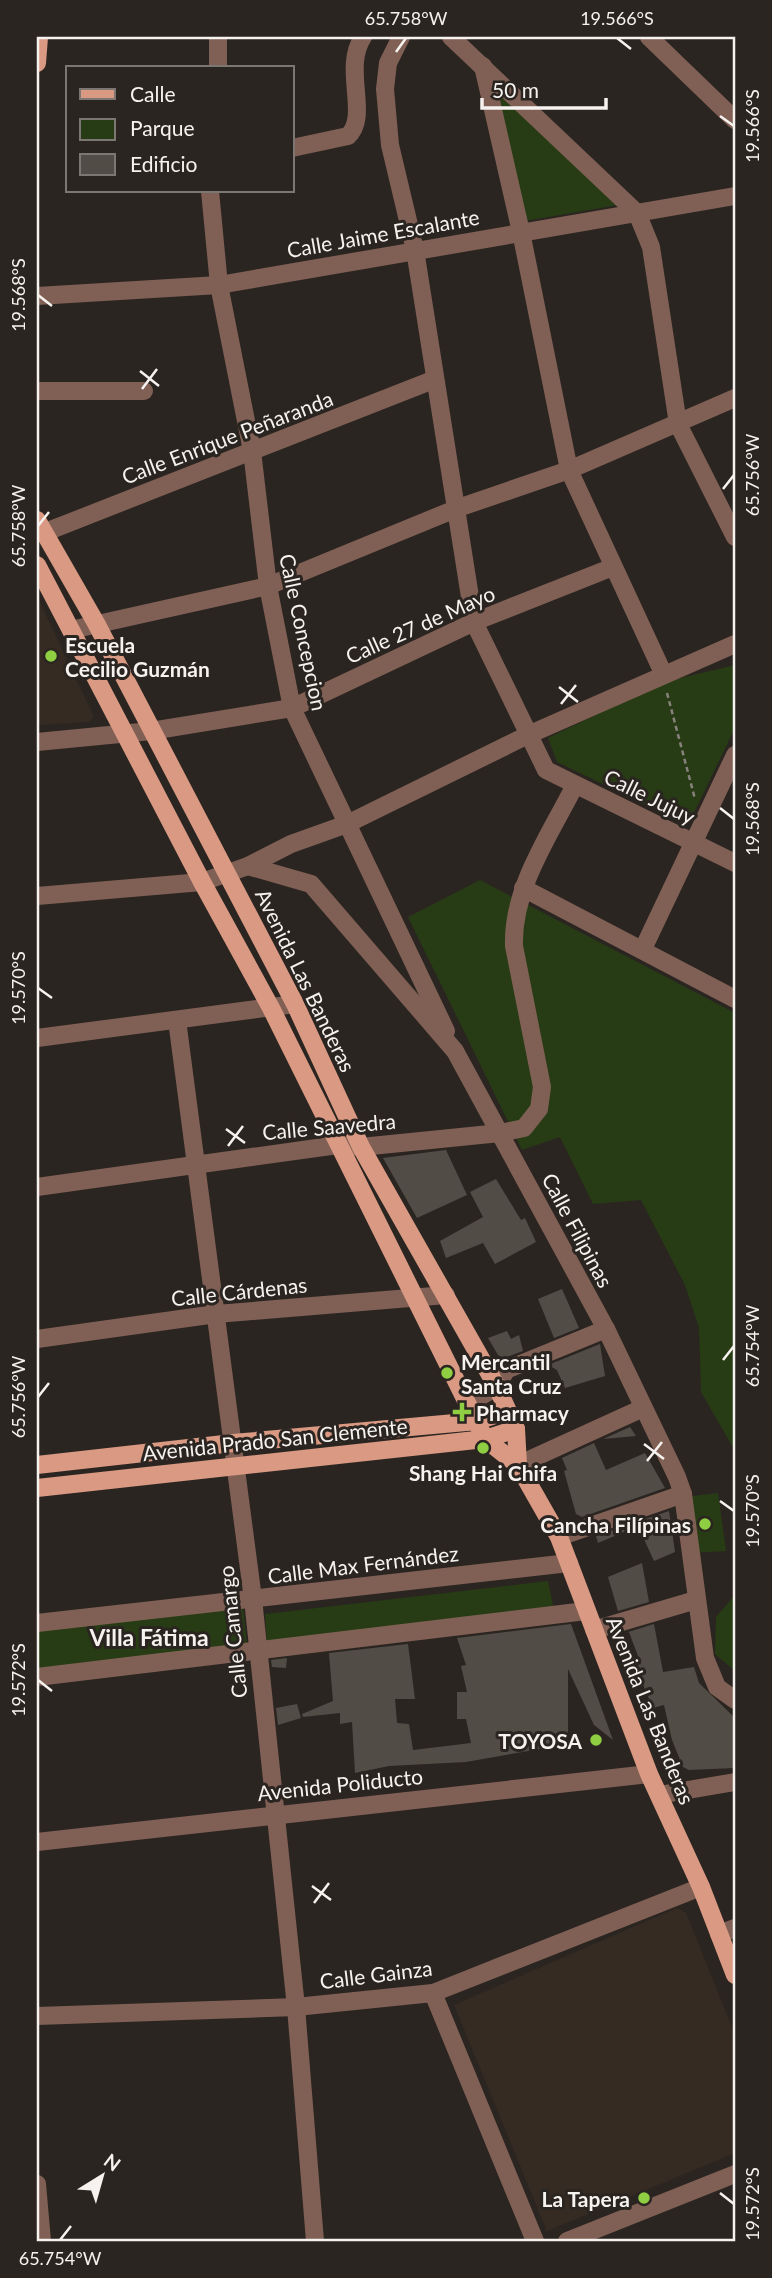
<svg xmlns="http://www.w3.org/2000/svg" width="772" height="2278" font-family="Lato,sans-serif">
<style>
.built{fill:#362b23}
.green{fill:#273c14}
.building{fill:#524c47}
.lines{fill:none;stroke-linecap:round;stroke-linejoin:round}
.path{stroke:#87817e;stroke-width:2.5;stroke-dasharray:5 3.5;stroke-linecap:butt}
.minor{stroke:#806055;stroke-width:18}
.major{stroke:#d99982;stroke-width:18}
.ticks{fill:none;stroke:#f6f2ef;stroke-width:2.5}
.poi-dot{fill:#8fcd42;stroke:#2b2521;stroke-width:2.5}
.labels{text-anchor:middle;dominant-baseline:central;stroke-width:6;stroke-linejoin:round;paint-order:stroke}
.street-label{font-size:21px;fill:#f6f2ef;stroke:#2b2521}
.poi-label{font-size:21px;font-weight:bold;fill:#f6f2ef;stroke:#2b2521;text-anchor:start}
.neighbourhood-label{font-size:23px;font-weight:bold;fill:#f6f2ef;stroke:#2b2521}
.neatline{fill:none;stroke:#f6f2ef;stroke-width:2.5}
.ticks-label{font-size:18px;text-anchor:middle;fill:#f6f2ef}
</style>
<rect width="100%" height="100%" fill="#2b2521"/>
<g class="built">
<polygon points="37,596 94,717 89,722 37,725"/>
<polygon points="677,1908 686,1913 735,2035 735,2153 547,2231 454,2005"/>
</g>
<g class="green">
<polygon points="483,80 618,205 519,222"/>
<polygon points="735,665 735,728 688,825 557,762 548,738 664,682"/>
<polygon points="480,880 735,1013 735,1451 701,1392 699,1328 685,1285 641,1200 593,1204 560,1137 522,1150 408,917"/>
<polygon points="718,1493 726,1551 692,1553 684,1497"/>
<polygon points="548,1581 553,1606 267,1642 265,1614"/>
<polygon points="735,1595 735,1671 715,1654 716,1617"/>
<polygon points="243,1607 247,1645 37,1669 37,1630"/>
</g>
<g class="building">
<polygon points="446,1150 467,1195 417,1218 383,1158"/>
<polygon points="496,1179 521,1220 525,1218 536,1242 495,1264 483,1243 446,1258 440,1241 483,1217 470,1192"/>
<polygon points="562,1289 579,1328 554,1338 538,1299"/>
<polygon points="507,1331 511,1339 519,1335 523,1351 504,1358 498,1355 488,1338"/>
<polygon points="600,1344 605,1376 565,1388 557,1370 548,1365"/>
<polygon points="630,1427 636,1436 603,1439"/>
<polygon points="594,1443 606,1470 645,1453 665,1488 582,1517 576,1514 564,1471 567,1470 562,1458"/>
<polygon points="669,1511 675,1552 654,1561 638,1526 598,1543 596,1536"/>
<polygon points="642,1563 649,1602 618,1611 608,1577"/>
<polygon points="571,1624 613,1740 594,1725 568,1669 568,1744 466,1762 389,1766 355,1773 352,1722 340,1724 340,1713 303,1717 302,1714 333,1701 329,1653 408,1644 415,1699 395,1699 397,1723 409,1724 413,1750 471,1743 466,1719 457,1719 457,1692 467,1692 461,1666 466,1665 457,1638"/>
<polygon points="654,1624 663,1672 694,1667 699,1683 735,1718 735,1768 689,1770 683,1767 672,1740 664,1705 653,1708 635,1666 641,1664 629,1632 625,1633"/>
<polygon points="287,1658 286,1668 272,1667 271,1660"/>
<polygon points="297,1704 301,1718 278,1725 276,1708"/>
</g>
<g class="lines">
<polyline class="path" points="667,693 695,799"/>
<g class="minor">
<polyline points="218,37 218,68"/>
<polyline points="401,37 388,63 385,89 390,145 415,250 474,622 546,770 735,863"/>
<polyline points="451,37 637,213 651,247 678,424 735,537"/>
<polyline points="649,37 735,120"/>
<polyline points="483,66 521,232 569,470 664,675"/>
<path d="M292 148 348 136C370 116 342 68 363 37"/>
<polyline points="210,191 219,285 252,451 268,586 292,708 446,1031"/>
<polyline points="37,296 219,285 735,196"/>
<polyline points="37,391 144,391"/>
<polyline points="37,532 43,533 433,380"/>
<polyline points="71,630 268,586 458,508 569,470 735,398"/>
<polyline points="37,742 151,731 292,708 474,622 613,567"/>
<polyline points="248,866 311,884 455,1051 606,1329 677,1477 683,1494 705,1658 717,1687 735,1700"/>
<polyline points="523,888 735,999"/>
<polyline points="37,896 202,882 248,866 291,844 347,824 528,735 735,644"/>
<polyline points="643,949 735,755"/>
<polyline points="177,1020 253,1599 296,2007 315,2241"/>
<polyline points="37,1038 295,1004"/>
<path d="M37 1187 338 1145 361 1147 500 1133 524 1128 539 1109 542 1087 514 946C512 888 550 835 575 785"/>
<polyline points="37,1339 216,1314 446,1295"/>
<polyline points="469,1403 497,1387 506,1370 606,1329"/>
<polyline points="518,1465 643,1408"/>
<polyline points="559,1537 683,1494"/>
<polyline points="37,1623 569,1563"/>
<polyline points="594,1630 696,1600"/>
<polyline points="37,1677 586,1611"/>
<polyline points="659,1795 735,1782"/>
<polyline points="37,1842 649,1774"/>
<polyline points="719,1934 735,1928"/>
<polyline points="433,1993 535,2241"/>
<polyline points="37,2016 296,2007 433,1993 701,1887"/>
<polyline points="37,2184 42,2241"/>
<polyline points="567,2241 735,2174"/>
</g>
<g class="major">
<polyline points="37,63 39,37"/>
<polyline points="37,520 96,623 295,1004 361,1147 497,1387 516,1429 518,1465"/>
<polyline points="37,565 202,882 271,1008 485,1439 518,1465 559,1537 649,1774 701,1887 735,1975"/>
<polyline points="37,1465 233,1443 477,1421 507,1411"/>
<polyline points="37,1488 485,1439 516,1429"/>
</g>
</g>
<path class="ticks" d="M617 38 631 49M396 52 406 38M720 116 734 126M38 295 52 306M140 371 159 386M142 389 157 369M723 489 734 475M38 526 49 512M559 687 578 702M561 704 576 685M720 808 734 819M38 988 52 998M226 1129 245 1143M228 1146 243 1126M723 1360 734 1346M38 1397 49 1383M644 1444 664 1459M647 1461 662 1442M720 1501 734 1511M38 1680 52 1691M312 1886 331 1900M314 1903 329 1883M720 2193 734 2204M60 2240 71 2226"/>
<g class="poi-dot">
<circle cx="51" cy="656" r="7"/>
<circle cx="447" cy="1373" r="7"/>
<path d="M458.5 1401.5h7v7h7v7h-7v7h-7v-7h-7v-7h7z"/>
<circle cx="483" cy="1448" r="7"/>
<circle cx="705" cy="1524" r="7"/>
<circle cx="596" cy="1740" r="7"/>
<circle cx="644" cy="2198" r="7"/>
</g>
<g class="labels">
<g class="street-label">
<text transform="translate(383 233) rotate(-10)">Calle Jaime Escalante</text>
<text transform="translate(227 437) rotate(-21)">Calle Enrique Peñaranda</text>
<text transform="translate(420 624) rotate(-24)">Calle 27 de Mayo</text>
<text transform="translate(304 632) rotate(78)">Calle Concepcion</text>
<text transform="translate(650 796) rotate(26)">Calle Jujuy</text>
<text transform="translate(306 980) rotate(64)">Avenida Las Banderas</text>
<text transform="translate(329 1126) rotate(-5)">Calle Saavedra</text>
<text transform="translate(578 1230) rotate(62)">Calle Filipinas</text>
<text transform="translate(239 1291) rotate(-6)">Calle Cárdenas</text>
<text transform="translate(275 1439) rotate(-6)">Avenida Prado San Clemente</text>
<text transform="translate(363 1564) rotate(-7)">Calle Max Fernández</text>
<text transform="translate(232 1632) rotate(-96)">Calle Camargo</text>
<text transform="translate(651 1710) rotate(68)">Avenida Las Banderas</text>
<text transform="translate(340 1784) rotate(-6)">Avenida Poliducto</text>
<text transform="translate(376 1974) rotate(-7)">Calle Gainza</text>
</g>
<g class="poi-label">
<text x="65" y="644">Escuela<tspan x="65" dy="24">Cecilio Guzmán</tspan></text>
<text x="461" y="1361">Mercantil<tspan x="461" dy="24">Santa Cruz</tspan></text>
<text x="476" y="1412">Pharmacy</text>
<text x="483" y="1472" text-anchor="middle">Shang Hai Chifa</text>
<text x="691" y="1524" text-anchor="end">Cancha Filípinas</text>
<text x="582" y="1740" text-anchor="end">TOYOSA</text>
<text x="630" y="2198" text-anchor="end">La Tapera</text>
</g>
<g class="neighbourhood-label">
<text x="149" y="1637">Villa Fátima</text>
</g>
</g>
<rect width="772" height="2278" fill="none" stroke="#2b2521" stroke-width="77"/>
<rect x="66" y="66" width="228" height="126" fill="#2b2521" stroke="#7c7773" stroke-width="2"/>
<rect x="80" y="89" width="35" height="10" fill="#d99982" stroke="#7c7773" stroke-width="2"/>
<text x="130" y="102" font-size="21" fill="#f6f2ef">Calle</text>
<rect x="80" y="119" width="35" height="21" fill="#273c14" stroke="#7c7773" stroke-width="2"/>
<text x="130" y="136" font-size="21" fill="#f6f2ef">Parque</text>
<rect x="80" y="154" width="35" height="21" fill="#524c47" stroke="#7c7773" stroke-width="2"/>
<text x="130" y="172" font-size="21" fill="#f6f2ef">Edificio</text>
<g transform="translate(102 2176) rotate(37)" stroke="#2b2521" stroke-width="5" paint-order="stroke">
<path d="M0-5L12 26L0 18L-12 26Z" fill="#f6f2ef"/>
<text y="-10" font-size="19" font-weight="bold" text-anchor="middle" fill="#f6f2ef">N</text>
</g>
<path d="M482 98v10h124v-10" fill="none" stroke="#f6f2ef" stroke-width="3.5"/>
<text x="492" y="98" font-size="21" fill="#f6f2ef" stroke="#2b2521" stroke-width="5" paint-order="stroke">50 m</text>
<rect x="38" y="38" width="696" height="2202" class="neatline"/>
<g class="ticks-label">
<text x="406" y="25">65.758°W</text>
<text x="617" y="25">19.566°S</text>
<text transform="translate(753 126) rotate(-90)" y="6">19.566°S</text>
<text transform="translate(19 295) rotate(-90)" y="6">19.568°S</text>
<text transform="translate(753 475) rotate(-90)" y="6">65.756°W</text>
<text transform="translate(19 526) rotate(-90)" y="6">65.758°W</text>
<text transform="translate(753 819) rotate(-90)" y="6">19.568°S</text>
<text transform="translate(19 988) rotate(-90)" y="6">19.570°S</text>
<text transform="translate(753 1346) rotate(-90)" y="6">65.754°W</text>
<text transform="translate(19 1397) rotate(-90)" y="6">65.756°W</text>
<text transform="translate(753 1511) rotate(-90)" y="6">19.570°S</text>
<text transform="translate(19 1680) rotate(-90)" y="6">19.572°S</text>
<text transform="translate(753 2204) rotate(-90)" y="6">19.572°S</text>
<text x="60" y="2265">65.754°W</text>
</g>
</svg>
